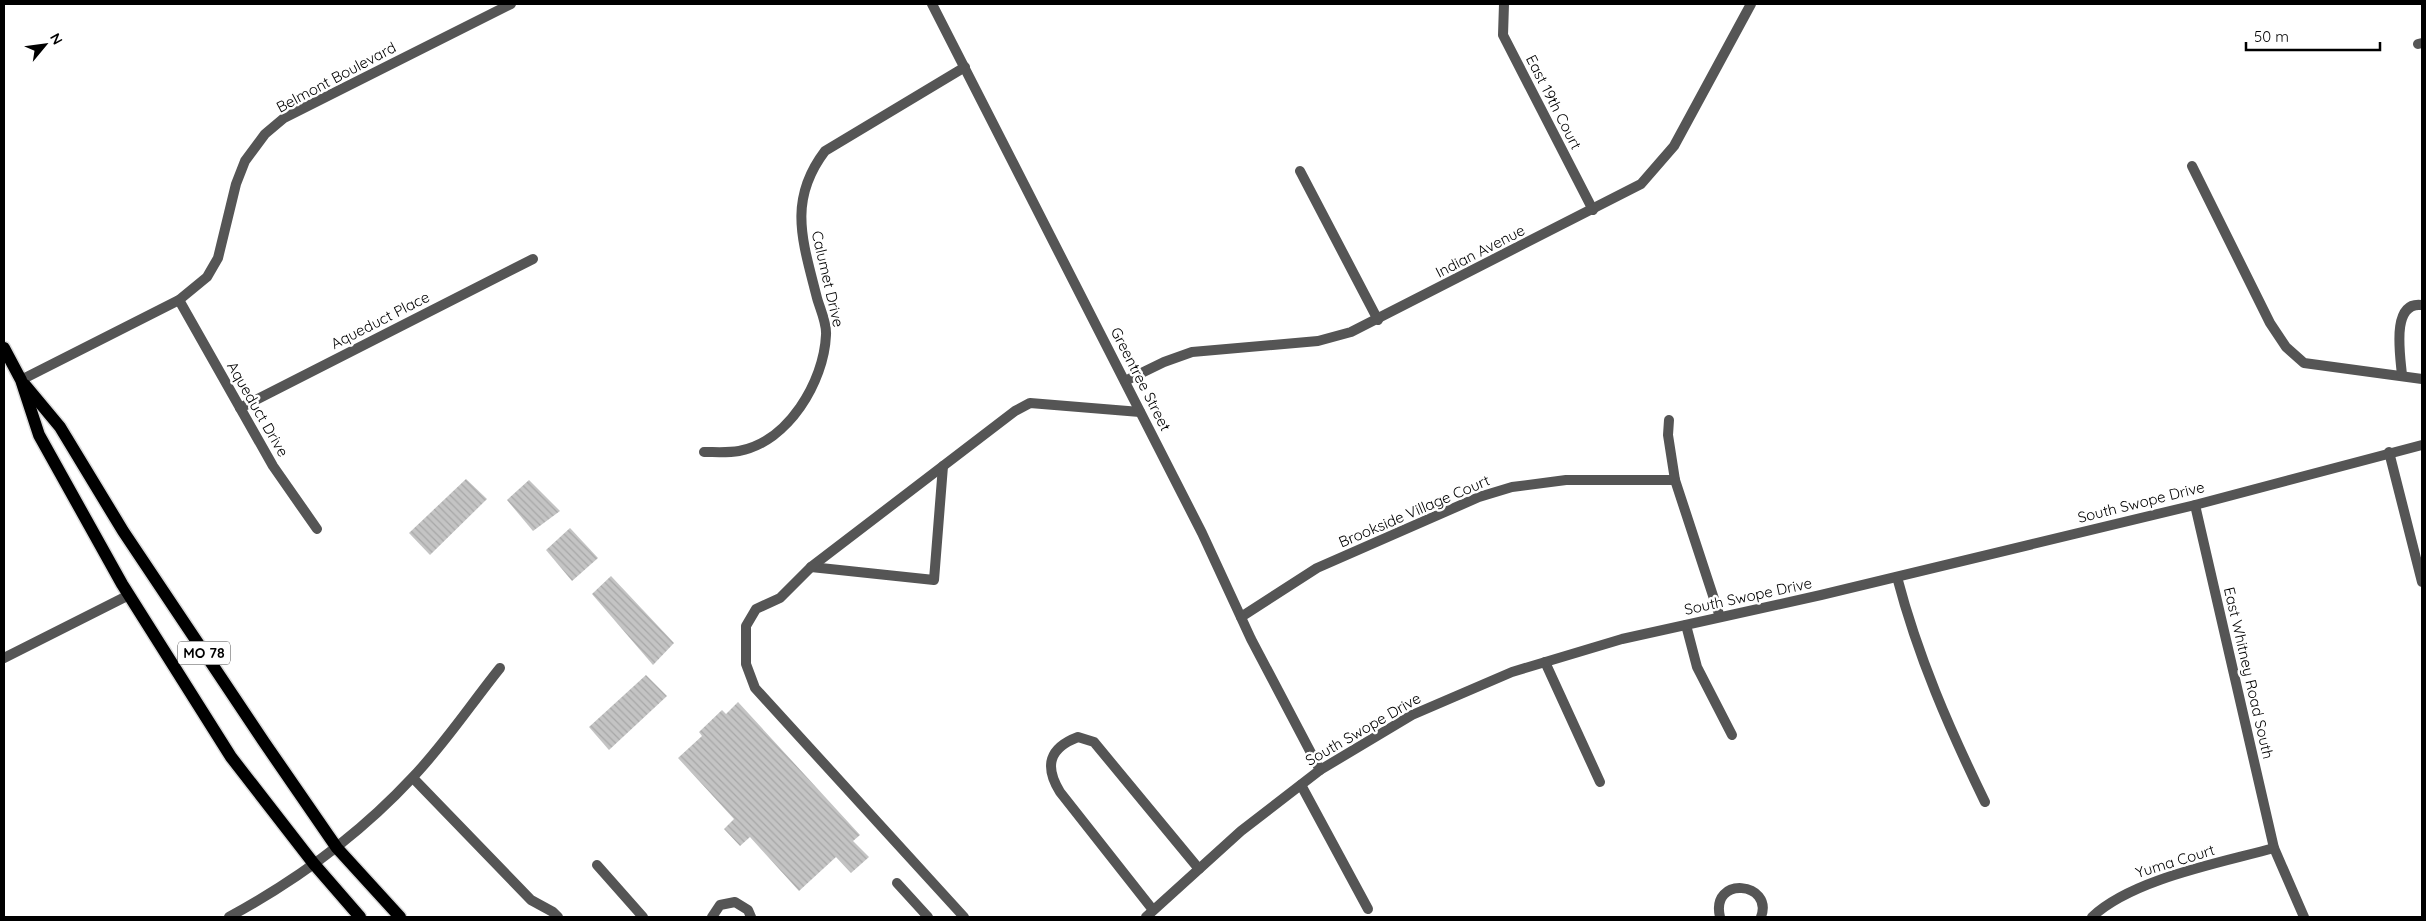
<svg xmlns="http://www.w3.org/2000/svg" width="2426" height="921" font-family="Quicksand,sans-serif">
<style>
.building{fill:url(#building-back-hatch)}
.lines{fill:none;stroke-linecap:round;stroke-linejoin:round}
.primary-casing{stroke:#dbdbdb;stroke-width:15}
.lane{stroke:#555;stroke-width:10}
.street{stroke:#555;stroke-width:10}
.primary{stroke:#000;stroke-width:12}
.labels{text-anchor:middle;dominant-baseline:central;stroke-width:5;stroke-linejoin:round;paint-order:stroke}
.shield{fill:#fff;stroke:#4c4c4c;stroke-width:1}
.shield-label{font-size:14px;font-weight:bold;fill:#000}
.street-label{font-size:15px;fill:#000;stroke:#fff}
</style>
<defs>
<pattern id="building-back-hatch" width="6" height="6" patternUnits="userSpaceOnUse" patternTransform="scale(1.25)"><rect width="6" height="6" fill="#c4c4c4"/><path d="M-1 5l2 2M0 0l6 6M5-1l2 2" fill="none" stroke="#a7a7a7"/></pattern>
</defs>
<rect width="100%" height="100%" fill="#fff"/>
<g class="building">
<polygon points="466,479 487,499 430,555 409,533"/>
<polygon points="529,480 560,511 533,531 507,500"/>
<polygon points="570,528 598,558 572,581 546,550"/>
<polygon points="611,576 674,643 653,665 592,594"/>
<polygon points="646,675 667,696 609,750 589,727"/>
<polygon points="738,702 860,835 853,841 869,857 851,873 836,857 799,891 750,837 740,846 724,829 734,819 678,758 702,736 699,732 722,710 726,714"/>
</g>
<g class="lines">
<defs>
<g id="primary">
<polyline points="4,348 21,380 39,435 122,584 231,757 314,864 360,917"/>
<polyline points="25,385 60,427 123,531 264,742 337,848 400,917"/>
</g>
</defs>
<use href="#primary" class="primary-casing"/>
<g class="lane">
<polyline points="2418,44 2422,43"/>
<polyline points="2192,166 2270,323 2286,347 2304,363 2422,379"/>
<path d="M2402 376C2401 359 2390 302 2421 305"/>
<polyline points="811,567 934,580 943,466"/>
<path d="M1897 577C1918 657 1949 728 1985 802"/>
<polyline points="1241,617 1317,568 1479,497 1512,487 1566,480 1675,480"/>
<polyline points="1686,625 1697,667 1732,735"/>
<polyline points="1545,662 1600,782"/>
<polyline points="413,778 531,900 553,912 558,917"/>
<polyline points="1301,785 1368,909"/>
<polyline points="597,865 643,917"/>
<polyline points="897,883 928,917"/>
<path d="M1153 910 1060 792C1044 766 1049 748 1078 737L1094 742 1199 869"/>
<polyline points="964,917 755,688 746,664 746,626 756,609 780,598 811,567 1015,411 1030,403 1140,412"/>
</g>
<g class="street">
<polyline points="932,4 1202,533 1251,639 1320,770"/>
<polyline points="1504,4 1503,35 1593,210"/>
<polyline points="1300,171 1378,320"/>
<polyline points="179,300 273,466 317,529"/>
<polyline points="21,380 179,300 207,277 218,258 236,184 245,161 265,134 284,118 511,4"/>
<polyline points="1125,381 1164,362 1192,352 1318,341 1351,332 1641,184 1674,146 1751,4"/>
<polyline points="240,408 533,259"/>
<polyline points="1669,420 1668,435 1675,480 1720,617"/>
<path d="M704 452C715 452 728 453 739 451 788 442 824 382 826 335 827 323 820 309 817 298 803 242 787 201 825 151L965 67"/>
<polyline points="2389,452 2422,582"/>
<polyline points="2195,505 2274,848 2304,917"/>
<polyline points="4,658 129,595"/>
<path d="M229 917C297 880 359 835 412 778 444 745 471 704 500 668"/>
<polyline points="712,917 720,905 735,902 748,910 751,917"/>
<polyline points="1146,917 1241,831 1320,770 1412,715 1512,672 1622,639 1821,595 2195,505 2422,445"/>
<path d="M1720 917C1710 875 1774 882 1761 917"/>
<path d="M2092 917C2132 879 2220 863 2274 848"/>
</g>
<use href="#primary" class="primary"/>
</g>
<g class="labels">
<rect class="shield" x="178" y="641.5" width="52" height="23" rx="4"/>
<g class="shield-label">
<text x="204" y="653">MO 78</text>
</g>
<g class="street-label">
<text transform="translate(336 77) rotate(-28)">Belmont Boulevard</text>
<text transform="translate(1554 102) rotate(63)">East 19th Court</text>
<text transform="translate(1480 251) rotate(-27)">Indian Avenue</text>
<text transform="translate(828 279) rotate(77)">Calumet Drive</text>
<text transform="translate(380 320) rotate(-27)">Aqueduct Place</text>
<text transform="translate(1141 379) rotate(63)">Greentree Street</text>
<text transform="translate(258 409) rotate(60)">Aqueduct Drive</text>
<text transform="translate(2141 502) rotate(-14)">South Swope Drive</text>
<text transform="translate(1414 511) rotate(-23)">Brookside Village Court</text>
<text transform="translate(1748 596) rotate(-12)">South Swope Drive</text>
<text transform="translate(2249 673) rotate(77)">East Whitney Road South</text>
<text transform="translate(1363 729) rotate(-30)">South Swope Drive</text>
<text transform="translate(2175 861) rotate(-17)">Yuma Court</text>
</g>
</g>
<rect width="2426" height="921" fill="none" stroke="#000000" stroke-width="10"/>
<g transform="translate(45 45) rotate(61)" stroke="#ffffff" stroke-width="4" paint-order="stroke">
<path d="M0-4L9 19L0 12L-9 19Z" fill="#000000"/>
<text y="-8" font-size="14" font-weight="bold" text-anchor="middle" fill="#000000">N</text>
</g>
<path d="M2246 42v8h134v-8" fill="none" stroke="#000000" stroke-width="2.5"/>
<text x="2254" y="42" font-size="15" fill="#000000" stroke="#ffffff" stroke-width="4" paint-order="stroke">50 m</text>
</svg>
